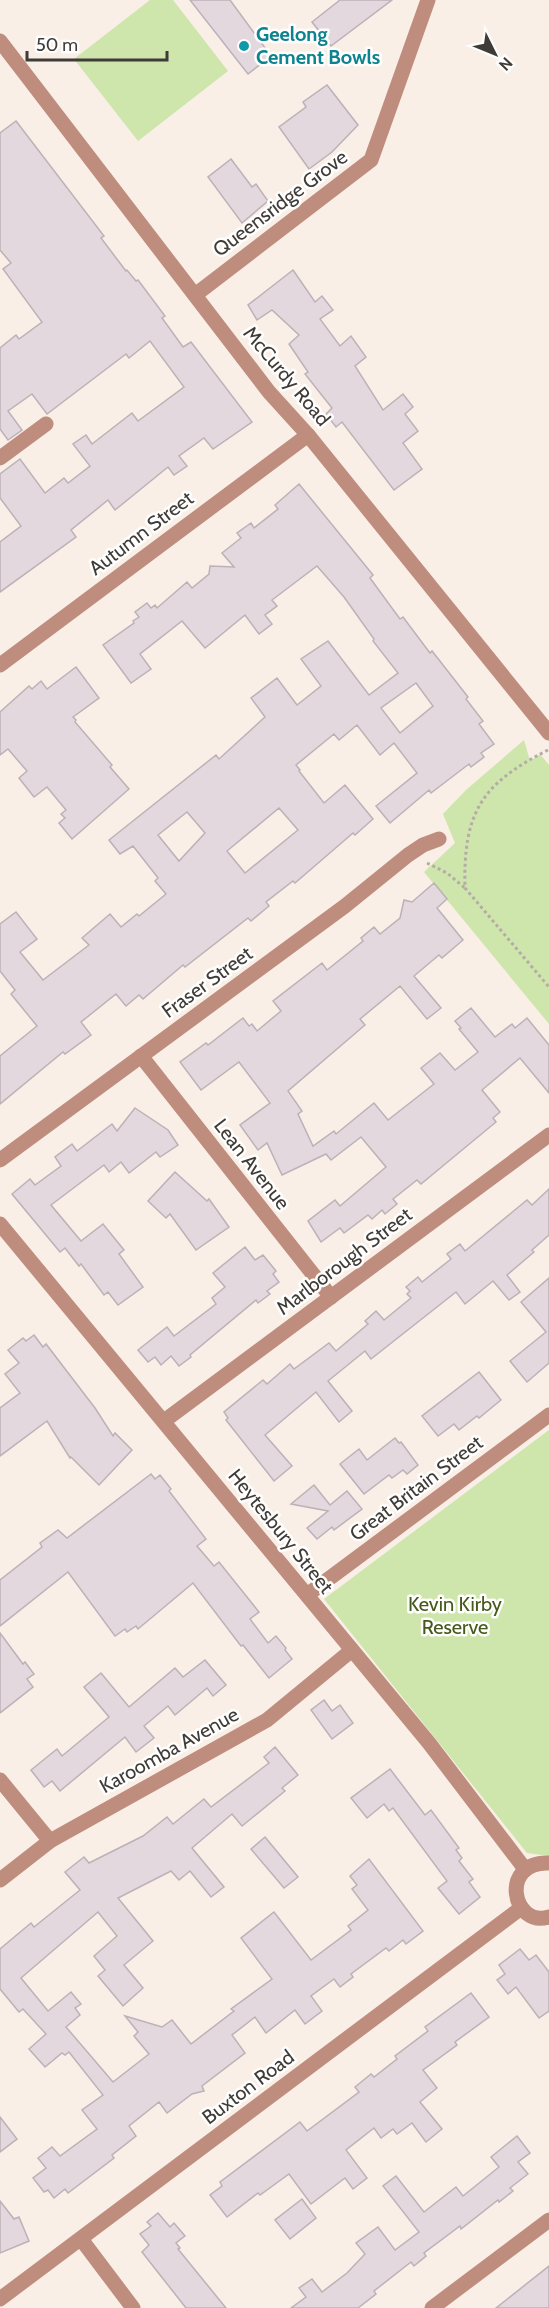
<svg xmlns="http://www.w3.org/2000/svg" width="549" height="2308" font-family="Cabin,sans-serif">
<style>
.green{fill:#cee5ac}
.building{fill:#e4d8df;stroke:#bdb1b8;stroke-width:1.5;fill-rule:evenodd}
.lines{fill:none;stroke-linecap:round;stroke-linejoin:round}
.path{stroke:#b4aca5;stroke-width:3;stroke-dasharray:3 3;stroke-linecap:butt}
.minor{stroke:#be8d7d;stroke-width:15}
.culture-dot{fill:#0f9aa8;stroke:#fefefe;stroke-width:2}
.labels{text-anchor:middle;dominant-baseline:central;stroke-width:5;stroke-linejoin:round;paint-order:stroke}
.culture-label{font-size:20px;font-weight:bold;fill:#0d838f;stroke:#fefefe;text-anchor:start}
.street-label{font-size:20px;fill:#3f3b37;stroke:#fefefe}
.park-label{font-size:20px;fill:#45591a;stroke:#fefefe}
</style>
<rect width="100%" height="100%" fill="#f9efe6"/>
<g class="green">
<polygon points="150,0 173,0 228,71 138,141 74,59"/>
<polygon points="524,740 530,761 540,754 549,765 549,1024 424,872 455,843 443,814 466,790"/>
<polygon points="549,1430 549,1856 527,1853 324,1599"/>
</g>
<g class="building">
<polygon points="190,0 230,0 271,56 248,74"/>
<polygon points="340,0 392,0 331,46 312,22"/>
<polygon points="327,85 358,125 332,152 309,169 279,127 306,107 303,102"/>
<polygon points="16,121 104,236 101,238 126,271 127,270 136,281 138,280 165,316 162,318 183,347 191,342 252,422 213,449 204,438 179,456 187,466 174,475 168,467 115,510 108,500 71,530 76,537 0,592 0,542 21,526 0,498 0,474 20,459 45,493 64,478 68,483 90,466 73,444 86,435 92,444 132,413 138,421 184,387 150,341 129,358 126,354 47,414 32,394 8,411 22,430 8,440 0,429 0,348 16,335 19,339 42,322 3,269 11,263 0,250 0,133"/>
<polygon points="231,159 252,187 256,184 268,201 242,223 208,177"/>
<polygon points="293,270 315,302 322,296 333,310 320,319 340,346 351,336 366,357 355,366 383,410 403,394 413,407 405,414 418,431 403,443 422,469 394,490 342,422 336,427 326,414 332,408 305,374 308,372 289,344 299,335 272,310 257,320 248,305"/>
<path d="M299 484 373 575 370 578 400 619 403 617 430 653 432 651 468 697 466 699 483 721 479 724 494 744 481 753 484 757 471 767 469 764 431 793 429 790 390 823 376 806 417 773 394 743 380 755 357 725 339 740 334 734 296 765 300 770 299 771 324 803 345 785 373 819 355 835 353 833 295 883 293 881 266 902 269 906 251 921 248 918 185 967 183 965 143 999 139 995 126 1006 116 994 81 1022 91 1035 65 1054 63 1052 0 1104V1056L37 1026 11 994 15 990 0 971V924L16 912 37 939 20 952 43 980 89 945 82 938 110 914 121 927 137 914 139 916 166 894 155 881 158 878 155 874 133 846 120 854 109 840 216 755 219 759 265 717 251 698 277 678 297 705 321 686 301 659 328 641 369 695 398 673 373 641 374 639 344 597 317 566 272 600 277 606 265 615 272 624 259 634 245 615 205 648 182 621 140 654 151 669 131 683 103 645 134 623 133 621 139 617 135 612 147 603 151 608 155 605 157 608 187 582 192 588 209 574 210 566 234 567 222 553 241 538 237 533 251 523 254 528 278 509 275 505ZM416 683 433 706 400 733 381 708ZM279 808 298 830 245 873 227 851ZM187 812 205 833 179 861 158 835Z"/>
<polygon points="76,667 99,698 73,717 76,720 75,722 112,765 110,767 129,789 72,839 59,823 65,818 61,814 66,810 47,787 34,797 19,778 27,771 8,749 0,755 0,712 29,686 32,689 41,681 47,689"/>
<polygon points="434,883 447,899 437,908 463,940 442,958 439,955 414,976 441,1008 427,1019 400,986 360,1019 365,1025 288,1091 302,1111 298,1114 313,1146 334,1131 336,1134 374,1103 388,1120 434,1084 421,1068 440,1053 455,1070 478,1052 459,1029 461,1028 455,1021 471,1008 495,1037 512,1024 515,1028 527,1018 549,1045 549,1093 520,1058 482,1090 500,1112 493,1118 496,1122 421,1184 417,1180 393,1199 397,1204 385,1214 382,1210 372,1219 368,1215 344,1233 340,1228 321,1242 308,1221 335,1200 340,1206 386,1167 361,1137 331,1160 326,1154 282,1175 267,1143 258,1150 240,1125 270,1103 239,1062 201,1090 180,1062 206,1043 208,1045 243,1018 249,1026 252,1024 257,1031 281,1011 273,1001 322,963 327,970 363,941 361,938 374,927 380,934 400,918 404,900 412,902"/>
<polygon points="135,1108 168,1130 178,1145 160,1157 156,1152 129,1173 121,1162 109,1172 104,1165 51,1205 81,1241 103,1224 124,1250 119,1254 143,1287 118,1305 108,1292 104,1295 81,1264 79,1266 65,1248 60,1252 12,1194 30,1179 35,1185 61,1166 55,1157 72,1144 77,1151 112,1124 117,1131"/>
<polygon points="175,1172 207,1201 209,1199 229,1227 196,1250 170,1214 166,1218 148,1201"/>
<polygon points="549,1189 549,1235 532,1250 534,1252 507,1275 520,1292 509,1300 493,1281 465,1304 456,1292 371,1359 365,1351 328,1381 352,1411 339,1422 316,1392 265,1435 292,1466 274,1481 226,1420 228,1418 224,1412 263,1380 267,1384 290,1364 294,1369 329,1343 336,1351 368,1324 365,1321 376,1311 384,1320 411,1298 407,1294 410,1291 406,1287 418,1277 422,1282 451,1259 447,1254 460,1244 465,1251 527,1200 532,1205"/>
<polygon points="245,1247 255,1260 263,1255 276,1271 273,1274 279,1282 267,1291 270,1294 258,1303 256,1300 190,1355 191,1357 179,1366 171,1356 161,1365 155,1357 148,1362 138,1350 167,1327 174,1336 216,1304 212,1298 225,1287 213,1273"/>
<polygon points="549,1278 549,1363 527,1382 510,1361 546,1332 521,1302"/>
<polygon points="34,1335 43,1347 46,1344 95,1408 113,1436 115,1433 132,1450 99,1485 71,1457 70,1458 47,1421 0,1456 0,1408 20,1393 5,1374 19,1363 8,1350 23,1338 26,1341"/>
<polygon points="479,1372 501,1400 479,1418 477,1416 459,1430 454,1424 438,1436 422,1416"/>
<polygon points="395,1438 399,1443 401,1442 418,1465 407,1474 403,1470 392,1478 389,1475 364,1494 340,1464 359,1449 367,1460"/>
<polygon points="151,1474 155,1479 160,1475 171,1489 169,1491 206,1539 197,1546 214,1566 219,1562 259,1612 250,1619 268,1643 276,1636 286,1648 285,1650 292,1659 269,1678 243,1645 241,1646 193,1583 138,1629 136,1626 127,1632 125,1629 115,1636 68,1572 0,1626 0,1580 42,1547 40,1543 58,1530 67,1538"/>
<polygon points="314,1485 330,1505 347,1491 362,1509 334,1530 332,1527 317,1539 307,1528 328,1511 291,1504"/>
<polygon points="0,1633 23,1664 25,1662 34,1674 27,1679 33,1687 0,1713"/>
<polygon points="205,1660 226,1685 213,1696 207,1688 175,1715 168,1706 144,1726 154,1738 136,1752 125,1737 60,1791 52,1781 44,1787 31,1770 57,1749 62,1756 109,1717 84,1687 101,1673 129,1707 175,1668 183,1677"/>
<polygon points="324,1700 332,1711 340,1705 353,1723 332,1739 311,1710"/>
<polygon points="275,1747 298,1775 282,1788 285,1791 242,1826 232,1814 192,1848 224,1887 211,1897 190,1871 179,1880 171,1871 118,1898 153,1941 124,1965 143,1988 123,2006 98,1976 105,1970 94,1956 117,1936 98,1912 21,1978 48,2011 71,1992 81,2004 75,2008 80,2015 66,2027 113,2082 149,2054 134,2036 138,2032 125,2016 162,2027 172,2020 191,2044 234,2011 231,2009 272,1979 241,1938 274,1912 311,1960 351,1930 348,1926 368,1910 352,1889 357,1885 350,1876 369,1859 423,1931 406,1944 403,1940 389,1951 386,1948 351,1974 353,1977 340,1987 334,1979 311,1996 322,2011 305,2024 295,2010 266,2033 255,2017 232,2035 245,2053 202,2086 204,2091 192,2094 167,2113 159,2102 129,2126 136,2136 112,2155 114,2158 68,2193 65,2189 54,2198 48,2190 44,2192 33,2178 46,2168 38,2158 52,2147 60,2156 97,2129 82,2110 103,2095 69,2052 65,2055 62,2053 45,2067 29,2049 46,2034 23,2009 19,2012 0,1989 0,1949 31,1923 34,1927 80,1890 65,1872 84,1857 89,1863 143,1836 167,1817 173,1824 204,1799 211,1807 269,1763 264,1757"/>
<polygon points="390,1769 425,1815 431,1810 459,1848 456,1850 462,1858 459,1861 473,1879 469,1882 480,1897 459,1914 438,1888 447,1881 393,1808 389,1811 384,1804 367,1818 351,1798"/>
<polygon points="265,1837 298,1877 284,1888 251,1849"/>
<polygon points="520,1949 529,1960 536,1955 549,1972 549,2011 539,2018 516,1987 508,1994 497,1980 505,1974 499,1965"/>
<polygon points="471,1993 489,2017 455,2042 457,2045 423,2070 437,2088 420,2102 442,2129 426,2142 412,2123 397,2134 393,2129 381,2138 374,2128 346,2150 367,2178 353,2189 345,2178 311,2204 289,2174 260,2195 258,2193 227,2217 210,2195 222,2186 220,2182 300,2122 307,2131 359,2092 355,2087 371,2074 374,2077 397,2059 395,2056 428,2031 425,2027"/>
<polygon points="0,2117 17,2139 0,2152"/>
<polygon points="517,2136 530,2153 518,2162 528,2174 510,2188 513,2191 499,2202 498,2200 461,2229 460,2226 424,2253 426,2256 414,2266 411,2262 374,2291 376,2294 358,2308 291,2308 306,2297 299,2288 312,2279 322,2292 347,2273 365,2254 356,2243 378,2227 395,2250 419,2232 383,2186 396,2176 424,2212 456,2187 463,2196 499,2167 491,2157"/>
<polygon points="302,2199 316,2218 290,2239 275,2220"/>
<polygon points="0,2201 14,2219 19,2217 29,2241 0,2253"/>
<polygon points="158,2213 170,2227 174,2223 185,2236 176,2243 180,2248 178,2249 226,2308 186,2308 142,2252 149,2245 140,2234 151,2226 147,2222"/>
<polygon points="549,2266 549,2308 496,2308"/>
</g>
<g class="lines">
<g class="path">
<path d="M548 750C481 784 463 813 465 888L549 987"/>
<polyline points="427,863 447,873 465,888"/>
</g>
<g class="minor">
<polyline points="0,41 269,392 308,435 549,733"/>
<polyline points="195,295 371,160 428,0"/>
<polyline points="0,458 46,424"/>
<polyline points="0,665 308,435"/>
<polyline points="141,1056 331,1297"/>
<polyline points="0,1160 345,906 408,855 423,845 439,839"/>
<polyline points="0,1224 429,1743 525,1869"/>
<polyline points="164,1421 549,1135"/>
<polyline points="307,1595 549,1415"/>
<polyline points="0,1780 50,1841"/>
<path d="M549 1863C499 1861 512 1928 549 1917"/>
<polyline points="0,1880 50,1841 267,1720 352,1650"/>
<polyline points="81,2239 133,2308"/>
<polyline points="0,2299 521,1908"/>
<polyline points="432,2308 549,2220"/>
</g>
</g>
<circle class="culture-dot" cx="244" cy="46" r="6"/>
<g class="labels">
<g class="culture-label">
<text x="256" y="34">Geelong<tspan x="256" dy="23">Cement Bowls</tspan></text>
</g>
<g class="street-label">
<text transform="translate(280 203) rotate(-37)">Queensridge Grove</text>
<text transform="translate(287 376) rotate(50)">McCurdy Road</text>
<text transform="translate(141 533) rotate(-37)">Autumn Street</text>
<text transform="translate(207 982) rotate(-36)">Fraser Street</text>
<text transform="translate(252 1164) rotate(52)">Lean Avenue</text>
<text transform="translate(344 1261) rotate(-37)">Marlborough Street</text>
<text transform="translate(416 1488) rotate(-37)">Great Britain Street</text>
<text transform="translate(281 1531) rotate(51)">Heytesbury Street</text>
<text transform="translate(169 1750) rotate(-29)">Karoomba Avenue</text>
<text transform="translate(248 2087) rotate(-37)">Buxton Road</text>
</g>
<g class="park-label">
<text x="455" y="1604">Kevin Kirby<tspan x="455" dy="23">Reserve</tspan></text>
</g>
</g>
<g transform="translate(495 54) rotate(133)" stroke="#fefefe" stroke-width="4.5" paint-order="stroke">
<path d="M0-4.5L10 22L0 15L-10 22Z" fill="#3f3b37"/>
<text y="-9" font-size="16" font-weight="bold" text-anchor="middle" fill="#3f3b37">N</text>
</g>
<path d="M27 51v9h140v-9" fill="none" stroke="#3f3b37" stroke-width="3"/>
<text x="36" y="51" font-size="18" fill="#3f3b37" stroke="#fefefe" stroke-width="4.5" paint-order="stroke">50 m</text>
</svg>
